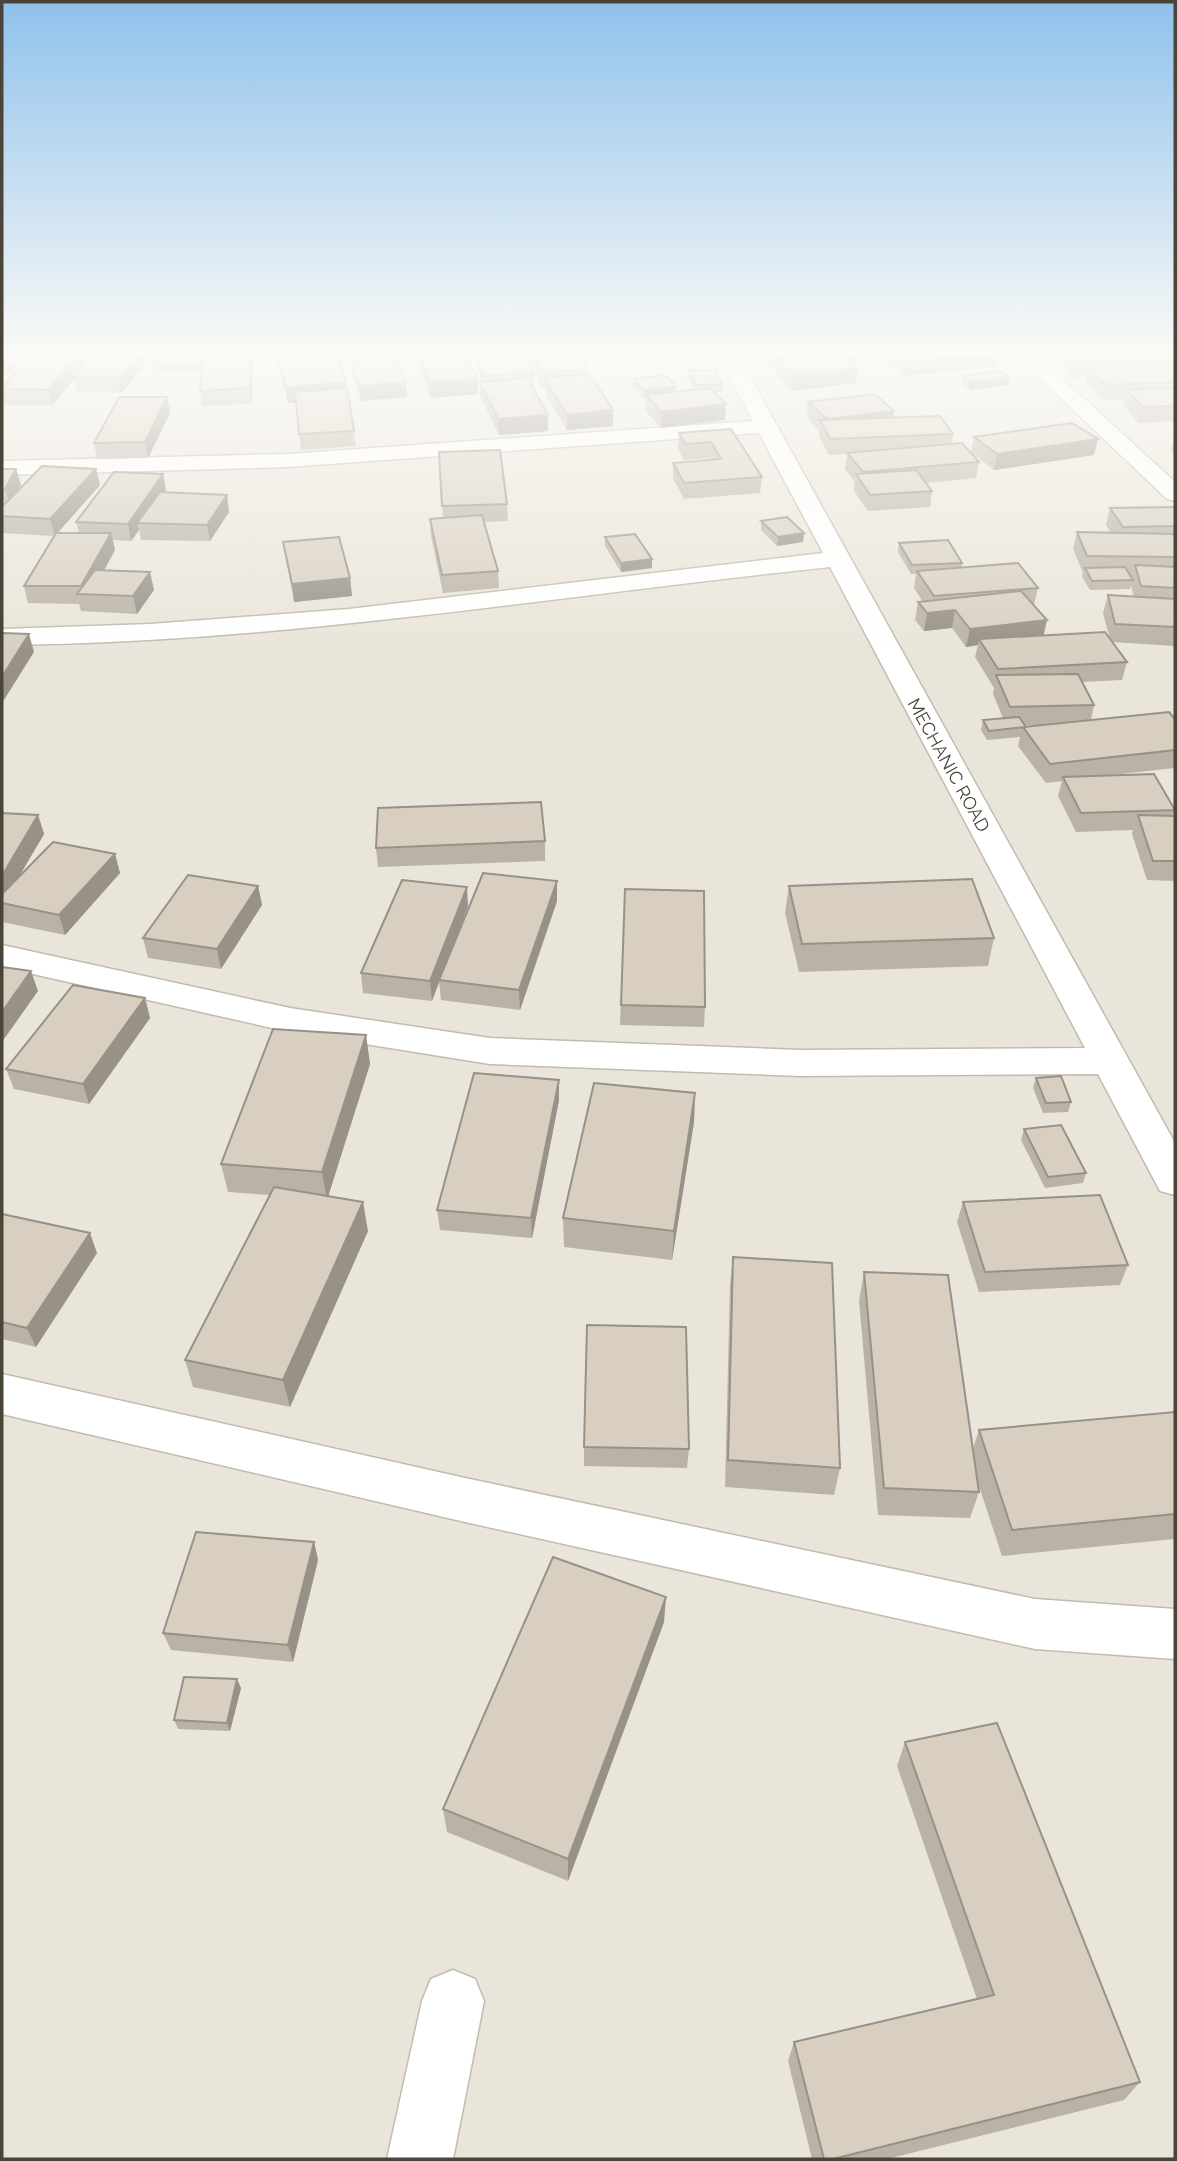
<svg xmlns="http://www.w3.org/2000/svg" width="1177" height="2161" font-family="Raleway,sans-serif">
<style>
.residential{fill:#eae5da}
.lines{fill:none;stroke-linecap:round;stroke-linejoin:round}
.street-casing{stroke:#c2bbae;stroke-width:3}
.street{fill:#fff;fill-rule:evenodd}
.wall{fill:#bab2a6;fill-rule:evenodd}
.shaded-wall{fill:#979187}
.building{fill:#d8cfc1;stroke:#979187;stroke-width:2}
.labels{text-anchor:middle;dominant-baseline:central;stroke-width:5;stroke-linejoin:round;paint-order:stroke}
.far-street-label{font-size:18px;fill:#4b4439;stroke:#fff}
</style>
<rect width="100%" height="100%" fill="#f6f3ec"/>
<rect class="residential" x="2" y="350" width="1173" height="1809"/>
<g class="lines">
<defs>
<g id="street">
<polygon points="2,350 317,350 307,356 2,359"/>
<path d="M715 350H735L1175 1143V1195L1160 1191 1098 1074 800 1076 490 1064 290 1032 2 967V945L290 1008 490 1038 800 1050 1085 1048 830 567C554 596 280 643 2 645V629L151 624 349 609 823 553 759 433 288 467 2 475V461L288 454 753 421Z"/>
<polygon points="1010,350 1031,350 1175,482 1175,501 1167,499"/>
<polygon points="2,1374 465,1478 1035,1599 1175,1609 1175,1659 1035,1649 465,1522 2,1414"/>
<polygon points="453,1970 475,1979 484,2001 453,2159 387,2159 422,2001 431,1979"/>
</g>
</defs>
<use href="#street" class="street-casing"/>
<use href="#street" class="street"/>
</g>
<g class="wall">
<polygon points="143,350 146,365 121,393 77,392 74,379 53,405 4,405 2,395 2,388 82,351 85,365"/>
<polygon points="348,350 407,397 361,401 350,364"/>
<polygon points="415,350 464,350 477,378 478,394 431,398 416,359"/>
<polygon points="532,350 581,350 587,370 587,374 613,426 567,430 545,393 545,387 540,387 533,356"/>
<polygon points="759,350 857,350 856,361 850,362 858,368 856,383 792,391 775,375 775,368 771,368 759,354"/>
<polygon points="887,350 998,350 997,366 903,376 886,362"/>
<polygon points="1047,350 1175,350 1175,421 1139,423 1123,405 1124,399 1103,400 1086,383 1087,378 1073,378 1057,362 1058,356 1053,357"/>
<polygon points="276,352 346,382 356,446 301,450 296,402 288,403 278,367"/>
<polygon points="477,359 534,373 534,388 533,388 548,431 499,435 480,397 480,382 478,374"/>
<polygon points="154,364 253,366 252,404 202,406 200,391 202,366 197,372 156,371"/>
<polygon points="689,371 723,384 723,392 714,392 726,404 725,420 661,428 646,411 646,398 644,398 633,387 633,379 676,386 676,392 694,390 688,379"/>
<polygon points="962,376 1009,377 1008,385 969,390 961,384"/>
<polygon points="167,397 170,413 148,458 97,459 94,443"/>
<polygon points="808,402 893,417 953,434 951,444 979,462 976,478 926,483 932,491 930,507 868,511 854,491 855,482 845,469 847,454 829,455 819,436 819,430 807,418"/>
<polygon points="731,429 762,477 760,493 684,499 673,479 673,463 711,460 710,458 684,460 678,449 679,433"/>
<polygon points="1175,436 1175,455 1171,451"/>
<polygon points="974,437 1098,439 1094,455 994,470 971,452"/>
<polygon points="439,452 507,504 508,521 484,522 498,571 499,588 443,593 431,536 430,519 443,518"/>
<polygon points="2,469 16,469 21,485 18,491 96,469 100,485 57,533 79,533 76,522 166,490 164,493 227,495 229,512 210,541 141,540 139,530 131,541 113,540 115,550 104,570 154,590 137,614 81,611 79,604 28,603 24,586 54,536 2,533 2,507 3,506 2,506"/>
<path d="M1175 507V646L1112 642 1127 662 1122 680 1082 682 1094 705 1091 720 1175 719V768L1111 775 1175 810 1172 816H1175V881L1147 880 1132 834 1133 830 1076 832 1058 796 1062 781 1046 783 1018 746 1020 737 987 740 981 730 983 720 1003 718 993 694 994 688 975 657 978 645 966 647 952 628 924 631 915 620 918 602H923L914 588 916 574H911L898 552 899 543 962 563V567L1038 588 1034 605 1044 636 1110 639 1103 613 1108 595 1134 597 1131 585 1130 589 1090 590 1082 577 1083 573 1073 549 1077 532 1111 533 1106 525 1110 508ZM1025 725H1045L1026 727Z"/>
<polygon points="761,521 804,533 803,542 777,546 761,530"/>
<polygon points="605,537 652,568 621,572 605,546"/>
<polygon points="283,542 350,578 352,596 294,602"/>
<polygon points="2,813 38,815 44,834 19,876 115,854 120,873 65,935 2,922"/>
<polygon points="545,841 545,861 378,867 376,848"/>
<polygon points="258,886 262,905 221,969 148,958 143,938"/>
<polygon points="789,886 994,938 988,966 799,972 785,913"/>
<polygon points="625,889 705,1007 704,1027 620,1025"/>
<polygon points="557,901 520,1010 441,1000 439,982 432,1001 363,993 361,973 468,906 453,945"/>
<polygon points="145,998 150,1018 89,1104 14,1089 6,1069"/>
<polygon points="366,1035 370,1064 328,1196 368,1231 290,1407 193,1387 185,1360 269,1195 228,1192 221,1164"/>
<polygon points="1036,1078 1071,1102 1068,1112 1043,1113 1033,1088"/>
<polygon points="695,1093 694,1122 672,1260 564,1247 563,1218"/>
<polygon points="559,1100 532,1238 440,1230 437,1210"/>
<polygon points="1024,1129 1086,1173 1083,1183 1045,1188 1021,1140"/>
<polygon points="963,1202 1128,1265 1120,1285 979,1292 957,1222"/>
<polygon points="2,1214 97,1253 36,1347 2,1339"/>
<polygon points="733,1257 840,1468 834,1495 725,1487 730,1285"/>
<polygon points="864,1272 973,1448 979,1430 1175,1412 1175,1539 1002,1556 977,1480 979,1492 970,1518 878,1515 859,1301"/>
<polygon points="584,1447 689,1449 687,1468 584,1466"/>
<polygon points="314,1542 318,1560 293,1662 171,1650 163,1633"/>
<polygon points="664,1622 568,1881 447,1832 443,1809"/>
<polygon points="241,1688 230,1731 178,1729 174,1720"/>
<polygon points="905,1742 1140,2082 1124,2100 887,2159 812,2159 788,2061 794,2042 977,1999 897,1766"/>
</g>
<g class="shaded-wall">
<polygon points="143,350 146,365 121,393 118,378"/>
<polygon points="812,350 857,350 856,361 784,367 776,360 775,368 771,368 772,353"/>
<polygon points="82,351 85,366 74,376 74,379 53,405 49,390"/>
<polygon points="251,351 253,366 252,404 250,388"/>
<polygon points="999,351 997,366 903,376 905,361"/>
<polygon points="202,356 203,364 197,372 196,365"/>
<polygon points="13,357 15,365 15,373 2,374 2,366"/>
<polygon points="858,368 856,383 792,391 793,375"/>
<polygon points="1009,377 1008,385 969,390 970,382"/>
<polygon points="477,378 478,394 431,398 430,382"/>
<polygon points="346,382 348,398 288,403 286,388"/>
<polygon points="406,382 407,397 361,401 359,386"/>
<polygon points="676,386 676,394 646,395 646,398 644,398 644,390"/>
<polygon points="167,397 170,413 148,458 145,442"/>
<polygon points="726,404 725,420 661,428 661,412"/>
<polygon points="613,410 613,426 567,430 567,415"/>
<polygon points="894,411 892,426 828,435 827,419"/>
<polygon points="548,415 548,431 499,435 498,419"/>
<polygon points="1098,439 1094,455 994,470 997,454"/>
<polygon points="16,469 21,485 10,506 5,489"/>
<polygon points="96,469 100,485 55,536 50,519"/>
<polygon points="163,474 166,490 143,524 137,523 139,530 131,541 128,524"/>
<polygon points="227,495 229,512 210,541 207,525"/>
<polygon points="111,533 115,550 91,594 81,586"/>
<polygon points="804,533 803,542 777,546 778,537"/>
<polygon points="652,559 652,568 621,572 621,563"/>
<polygon points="150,572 154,590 137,614 133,596"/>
<polygon points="350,578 352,596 294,602 292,584"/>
<polygon points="955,610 952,628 924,631 927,613"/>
<polygon points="1047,620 1043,638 979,639 978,645 966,647 970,629"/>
<polygon points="29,634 34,652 2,703 2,677"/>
<polygon points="38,815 44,834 3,904 2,903 2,876"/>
<polygon points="115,854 120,873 65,935 59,915"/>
<polygon points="557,881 557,901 520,1010 519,990"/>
<polygon points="258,886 262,905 221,969 217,949"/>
<polygon points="467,887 468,906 432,1001 430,981"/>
<polygon points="31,971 38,991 2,1042 2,1012"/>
<polygon points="145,998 150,1018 89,1104 83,1084"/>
<polygon points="366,1035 370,1064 327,1200 322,1172"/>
<polygon points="559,1080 559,1100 532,1238 531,1218"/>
<polygon points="695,1093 694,1122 672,1260 674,1231"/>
<polygon points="363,1202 368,1231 290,1407 283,1380"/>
<polygon points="90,1233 97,1253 36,1347 27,1328"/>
<polygon points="314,1542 318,1560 293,1662 288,1645"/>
<polygon points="666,1597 664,1622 568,1881 568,1859"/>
<polygon points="237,1679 241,1688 230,1731 227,1723"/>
</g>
<g class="building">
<polygon points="35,350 82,351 49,390 2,389 2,388"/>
<polygon points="99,350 143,350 118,378 74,376"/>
<polygon points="295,350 335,350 346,382 286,388 276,352"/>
<polygon points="348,350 395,350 406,382 359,386"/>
<polygon points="417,350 464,350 477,378 430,382"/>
<polygon points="534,350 581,350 587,370 539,372"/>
<polygon points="769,350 812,350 772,353"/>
<polygon points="892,350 998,350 999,351 905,361"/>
<polygon points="1062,350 1175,350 1175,358 1076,363"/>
<polygon points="251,351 250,388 200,391 203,354"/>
<polygon points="840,353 858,368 793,375 776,360"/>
<polygon points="161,355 202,356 196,365 154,364"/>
<polygon points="526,356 534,373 483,376 477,359"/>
<polygon points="13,357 13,365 2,366 2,358"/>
<polygon points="1175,364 1175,382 1106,385 1089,368"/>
<polygon points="715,370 723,384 696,385 689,371"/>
<polygon points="1001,371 1009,377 970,382 962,376"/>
<polygon points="589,374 613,410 567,415 544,378"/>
<polygon points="665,375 676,386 644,390 633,379"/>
<polygon points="527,378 548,415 498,419 480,382"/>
<polygon points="347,388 354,431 299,434 295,392"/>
<polygon points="710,388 726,404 661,412 646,395"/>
<polygon points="1175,388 1175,406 1143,407 1126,389"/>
<polygon points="875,394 894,411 827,419 808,402"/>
<polygon points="119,397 167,397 145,442 94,443"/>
<polygon points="940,416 953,434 830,439 820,420"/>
<polygon points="1072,423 1098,439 997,454 974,437"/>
<polygon points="731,429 762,477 684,483 673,463 721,459 711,442 685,444 679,433"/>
<polygon points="962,443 979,462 863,472 847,453"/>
<polygon points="500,450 507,504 442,506 439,452"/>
<polygon points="42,466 96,469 50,519 2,516 2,507"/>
<polygon points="2,469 16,469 5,489 2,489"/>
<polygon points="916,470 932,491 870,495 856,474"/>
<polygon points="114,472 163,474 128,524 76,522"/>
<polygon points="160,492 227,495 207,525 137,523"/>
<polygon points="1175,507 1175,526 1123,527 1110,508"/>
<polygon points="482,515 498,571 442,575 430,519"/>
<polygon points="787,517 804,533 778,537 761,521"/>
<polygon points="1077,532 1173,534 1175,538 1175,557 1087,556"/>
<polygon points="56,533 111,533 81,586 24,586"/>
<polygon points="635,534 652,559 621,563 605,537"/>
<polygon points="339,537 350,578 292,584 283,542"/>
<polygon points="948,540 962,563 912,565 899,543"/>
<polygon points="1018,563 1038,588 934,596 917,571"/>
<polygon points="1135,565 1175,567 1175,588 1141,586"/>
<polygon points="1125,567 1133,580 1092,581 1085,568"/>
<polygon points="95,570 150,572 133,596 77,594"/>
<polygon points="1021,591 1047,620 970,629 955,610 927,613 918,602"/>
<polygon points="1108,595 1175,599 1175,627 1115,624"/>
<polygon points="1105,632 1127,662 998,669 979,639"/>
<polygon points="2,633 29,634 2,677"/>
<polygon points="1078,674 1094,705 1010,707 996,675"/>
<polygon points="1169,712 1175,719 1175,750 1050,764 1023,727"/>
<polygon points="1019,717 1026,727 989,731 983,720"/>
<polygon points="1154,774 1175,810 1081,813 1063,777"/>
<polygon points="541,802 545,841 376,848 378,808"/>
<polygon points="2,813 38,815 2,876"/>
<polygon points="1138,815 1175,816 1175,861 1153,861"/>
<polygon points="53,842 115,854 59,915 2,903 2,894"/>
<polygon points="483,873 557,881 519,990 439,980"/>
<polygon points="188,875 258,886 217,949 143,938"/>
<polygon points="972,879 994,938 802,944 789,886"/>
<polygon points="402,880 467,887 430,981 361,973"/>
<polygon points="625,889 704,891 705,1007 621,1005"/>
<polygon points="2,967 31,971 2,1012"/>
<polygon points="73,985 145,998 83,1084 6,1069"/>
<polygon points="273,1029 366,1035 322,1172 221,1164"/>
<polygon points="474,1073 559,1080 531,1218 437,1210"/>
<polygon points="1061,1076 1071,1102 1046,1103 1036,1078"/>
<polygon points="594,1083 695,1093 674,1231 563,1218"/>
<polygon points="1061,1125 1086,1173 1048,1177 1024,1129"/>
<polygon points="274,1187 363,1202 283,1380 185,1360"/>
<polygon points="1100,1195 1128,1265 985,1272 963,1202"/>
<polygon points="2,1214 90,1233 27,1328 2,1322"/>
<polygon points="733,1257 832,1263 840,1468 728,1460"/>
<polygon points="864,1272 948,1275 979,1492 884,1488"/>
<polygon points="587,1325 686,1327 689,1449 584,1447"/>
<polygon points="1175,1412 1175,1514 1012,1530 979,1430"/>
<polygon points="196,1532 314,1542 288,1645 163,1633"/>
<polygon points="553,1557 666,1597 568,1859 443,1809"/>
<polygon points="184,1677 237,1679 227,1723 174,1720"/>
<polygon points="997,1723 1140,2082 833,2159 824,2159 794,2042 994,1995 905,1742"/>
</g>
<linearGradient id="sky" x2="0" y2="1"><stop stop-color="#8fc1ec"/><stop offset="0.54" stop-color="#fbfaf6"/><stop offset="1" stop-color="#fbfaf6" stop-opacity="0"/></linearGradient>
<rect width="1177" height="653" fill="url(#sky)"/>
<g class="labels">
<g class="far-street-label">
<text transform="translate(949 765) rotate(61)">MECHANIC ROAD</text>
</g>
</g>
<rect width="1177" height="2161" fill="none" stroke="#4b4439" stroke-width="7"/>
</svg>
